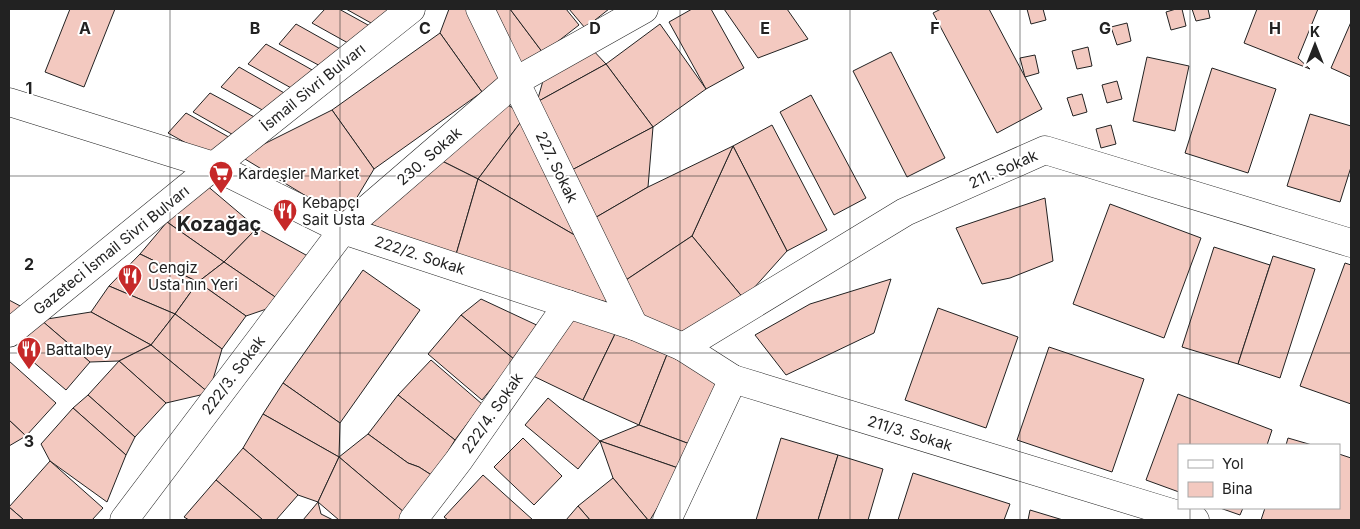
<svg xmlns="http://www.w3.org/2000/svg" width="1360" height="529" font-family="Inter,sans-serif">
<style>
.building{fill:#f3c9c0;stroke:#222}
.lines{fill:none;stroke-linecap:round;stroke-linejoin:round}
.minor-casing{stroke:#222;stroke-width:29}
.major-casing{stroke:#222;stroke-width:29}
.minor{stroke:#fff;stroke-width:28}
.major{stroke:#fff;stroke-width:28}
.grid{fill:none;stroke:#222;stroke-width:1;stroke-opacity:0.55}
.labels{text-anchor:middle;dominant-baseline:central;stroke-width:4;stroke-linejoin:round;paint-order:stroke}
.street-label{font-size:15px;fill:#222;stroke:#fff}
.poi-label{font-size:15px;fill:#222;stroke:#fff;text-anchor:start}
.district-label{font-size:20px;font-weight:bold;fill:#222;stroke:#fff}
.grid-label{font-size:16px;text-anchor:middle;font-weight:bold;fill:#222;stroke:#fff;stroke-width:4;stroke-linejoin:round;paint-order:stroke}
</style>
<rect width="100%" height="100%" fill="#fff"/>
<g class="building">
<polygon points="70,9 115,9 84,87 45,72"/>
<polygon points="325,9 339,9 377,30 357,48 312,23"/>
<polygon points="346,9 399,9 380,28"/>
<polygon points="449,9 468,9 509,77 482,92 440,33"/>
<polygon points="486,9 510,9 543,53 517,66"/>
<polygon points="510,9 566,9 579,25 543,53"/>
<polygon points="569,9 609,9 585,28"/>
<polygon points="692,9 711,9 744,68 706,89 669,22"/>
<polygon points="724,9 787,9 808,39 758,58"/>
<polygon points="941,9 989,9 1042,109 997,133 933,13"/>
<polygon points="1027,9 1043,9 1046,20 1031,24"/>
<polygon points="1176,9 1182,9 1186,26 1171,30 1166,12"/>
<polygon points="1192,9 1208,9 1210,18 1196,21"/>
<polygon points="1257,9 1318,9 1298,58 1310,69 1244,43"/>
<polygon points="1351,22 1351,77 1331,68"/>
<polygon points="1127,23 1131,41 1117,45 1111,27"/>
<polygon points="296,24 344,51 324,68 279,44"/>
<polygon points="660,24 706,89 653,127 606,64"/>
<polygon points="440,33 482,92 374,169 332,110"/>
<polygon points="266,44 314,71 293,89 248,64"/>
<polygon points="590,47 606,64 537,102 546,70"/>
<polygon points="1088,47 1092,66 1077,69 1072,51"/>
<polygon points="891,52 945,158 907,177 853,71"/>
<polygon points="1035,55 1039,73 1025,77 1020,58"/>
<polygon points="1147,57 1189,66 1175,131 1133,121"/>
<polygon points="606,64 653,127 570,171 537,102"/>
<polygon points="239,67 286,94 266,112 221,87"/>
<polygon points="1212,68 1276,89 1248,173 1185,153"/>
<polygon points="1117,81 1122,99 1107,103 1102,85"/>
<polygon points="210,93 258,119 237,137 193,112"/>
<polygon points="1082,94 1087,112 1073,116 1067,98"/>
<polygon points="811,95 866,198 834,215 780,112"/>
<polygon points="502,102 526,115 478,179 440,160"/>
<polygon points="332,110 374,169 344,219 240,156"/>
<polygon points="186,113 234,140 213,158 168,133"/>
<polygon points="1310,114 1351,126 1351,167 1340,202 1287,186"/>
<polygon points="526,115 590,244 478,179"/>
<polygon points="772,125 827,230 787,251 733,146"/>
<polygon points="1111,125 1116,144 1101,148 1096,129"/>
<polygon points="653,127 648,187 593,219 570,171"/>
<polygon points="733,146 787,251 744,299 692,236"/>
<polygon points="733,146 692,236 623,282 593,219 648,187"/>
<polygon points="440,160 478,179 455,258 368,223"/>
<polygon points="478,179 590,244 611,303 570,293 455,258"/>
<polygon points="205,184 257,228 224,262 167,222"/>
<polygon points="1045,198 1053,261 1010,278 982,284 956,228"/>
<polygon points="1110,204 1201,238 1164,338 1073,304"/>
<polygon points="167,222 224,262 198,282 140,254"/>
<polygon points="257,228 315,260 284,303 224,262"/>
<polygon points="692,236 744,299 681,335 638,322 623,282"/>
<polygon points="1214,247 1270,265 1238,364 1182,347"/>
<polygon points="140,254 198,282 175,314 109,286"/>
<polygon points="1273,256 1315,269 1280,378 1238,364"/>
<polygon points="224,262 284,303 246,316 198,282"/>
<polygon points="1345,263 1351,265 1351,404 1300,386"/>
<polygon points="363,270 420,310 340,423 283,383"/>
<polygon points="891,279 874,333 786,375 755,335 810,304"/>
<polygon points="198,282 246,316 222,349 175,314"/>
<polygon points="109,286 175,314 151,345 91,312"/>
<polygon points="481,299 543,328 515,360 461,315"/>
<polygon points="9,300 24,308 9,322"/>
<polygon points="938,308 1018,337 986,428 905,400"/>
<polygon points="91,312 151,345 119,361 90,362 41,320"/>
<polygon points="572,313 616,332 583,400 529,374"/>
<polygon points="175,314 222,349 209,393 151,345"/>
<polygon points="461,315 515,360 482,400 428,354"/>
<polygon points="41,320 90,362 66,390 17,348"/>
<polygon points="616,332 668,352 639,425 583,400"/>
<polygon points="151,345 209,393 166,403 119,361"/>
<polygon points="1049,347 1144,379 1112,472 1017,440"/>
<polygon points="668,352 726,381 695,446 639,425"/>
<polygon points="431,360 482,404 455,440 398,395"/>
<polygon points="9,361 56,403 26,436 9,420"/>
<polygon points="119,361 166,403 135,437 88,395"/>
<polygon points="283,383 340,423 339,457 263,414"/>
<polygon points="1178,394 1272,430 1267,445 1179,445 1179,492 1146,480"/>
<polygon points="88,395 135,437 126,455 73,408"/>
<polygon points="398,395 455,440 433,476 419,467 408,463 368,434"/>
<polygon points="548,398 600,441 578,469 525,425"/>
<polygon points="73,408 126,455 107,502 50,461 41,444"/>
<polygon points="263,414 339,457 318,502 298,495 243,448"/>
<polygon points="9,420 26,436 9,446"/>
<polygon points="639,425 695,446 681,469 600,441"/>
<polygon points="368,434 408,463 419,467 433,476 405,513 339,457"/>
<polygon points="523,438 562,476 534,505 494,467"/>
<polygon points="781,438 838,455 818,520 756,520"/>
<polygon points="1288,438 1312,445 1286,445"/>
<polygon points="600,441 681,469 650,520 648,520 613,478"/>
<polygon points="243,448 298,495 276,520 263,520 216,480"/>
<polygon points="1339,454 1351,458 1351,520 1261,520 1265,508 1339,508"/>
<polygon points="838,455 883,469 868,520 818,520"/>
<polygon points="339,457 405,513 398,520 339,520 318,502"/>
<polygon points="50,461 103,508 92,520 24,520 9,507"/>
<polygon points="913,473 1010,504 1004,520 898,520"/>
<polygon points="483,475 533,520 448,520 444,517"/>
<polygon points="613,478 648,520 590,520 578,506"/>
<polygon points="216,480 263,520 189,520 184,517"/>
<polygon points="318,502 321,514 333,520 303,520"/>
<polygon points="578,506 590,520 566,520"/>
<polygon points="9,507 24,520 9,520"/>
<polygon points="1220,508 1243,508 1240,515"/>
<polygon points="1030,510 1063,520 1028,520"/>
</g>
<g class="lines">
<defs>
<g id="minor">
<polyline points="480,9 634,326"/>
<polyline points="9,102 214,166"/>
<polyline points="683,347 905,212 1045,150 1351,243"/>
<polyline points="124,520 343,230 516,81 644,9"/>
<polyline points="413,520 459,460 568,304"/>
<polyline points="667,520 733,379"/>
</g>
<g id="major">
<polyline points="214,166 343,230 634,326 683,347 733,379 1195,520"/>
<polyline points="9,333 214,166 411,9"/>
</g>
</defs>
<use href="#minor" class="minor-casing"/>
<use href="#major" class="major-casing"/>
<use href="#minor" class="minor"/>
<use href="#major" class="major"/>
</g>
<path class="grid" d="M170 9V520M340 9V520M510 9V520M680 9V520M850 9V520M1020 9V520M1190 9V445M9 176H1351M9 353H1351M1190 508V520"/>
<defs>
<symbol id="supermarket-pin" viewBox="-11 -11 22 30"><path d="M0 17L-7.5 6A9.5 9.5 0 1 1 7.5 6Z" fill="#c62828" stroke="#fff"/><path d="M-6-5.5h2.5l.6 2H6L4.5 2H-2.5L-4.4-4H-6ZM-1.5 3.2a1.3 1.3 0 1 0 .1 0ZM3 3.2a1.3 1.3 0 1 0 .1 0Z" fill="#fff"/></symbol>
<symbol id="restaurant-pin" viewBox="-11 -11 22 30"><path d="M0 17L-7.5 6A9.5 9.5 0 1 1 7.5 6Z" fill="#c62828" stroke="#fff"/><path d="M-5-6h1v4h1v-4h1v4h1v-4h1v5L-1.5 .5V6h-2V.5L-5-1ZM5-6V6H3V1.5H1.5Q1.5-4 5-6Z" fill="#fff"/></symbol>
</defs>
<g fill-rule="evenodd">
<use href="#supermarket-pin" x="207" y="159" width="28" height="38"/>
<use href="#restaurant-pin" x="271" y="197" width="28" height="38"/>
<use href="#restaurant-pin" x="116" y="262" width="28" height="38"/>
<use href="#restaurant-pin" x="15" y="335" width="28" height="38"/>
</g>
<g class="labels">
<g class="street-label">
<text transform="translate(313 87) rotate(-39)">İsmail Sivri Bulvarı</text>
<text transform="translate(429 156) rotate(-41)">230. Sokak</text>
<text transform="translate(557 167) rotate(64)">227. Sokak</text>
<text transform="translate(1003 169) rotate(-24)">211. Sokak</text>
<text transform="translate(111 250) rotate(-39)">Gazeteci İsmail Sivri Bulvarı</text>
<text transform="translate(420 255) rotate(18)">222/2. Sokak</text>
<text transform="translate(233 375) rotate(-53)">222/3. Sokak</text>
<text transform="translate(492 413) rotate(-55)">222/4. Sokak</text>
<text transform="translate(910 433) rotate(17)">211/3. Sokak</text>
</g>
<g class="poi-label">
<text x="238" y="173">Kardeşler Market</text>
<text x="302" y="202">Kebapçı<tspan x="302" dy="17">Sait Usta</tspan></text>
<text x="148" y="267">Cengiz<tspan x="148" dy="17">Usta'nın Yeri</tspan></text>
<text x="46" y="349">Battalbey</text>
</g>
<g class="district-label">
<text x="219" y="224">Kozağaç</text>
</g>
</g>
<g class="grid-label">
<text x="85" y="34">A</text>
<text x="255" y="34">B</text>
<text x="425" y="34">C</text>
<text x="595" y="34">D</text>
<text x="765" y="34">E</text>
<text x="935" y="34">F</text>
<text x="1105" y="34">G</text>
<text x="1275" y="34">H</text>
<text x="29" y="94">1</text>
<text x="29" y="270">2</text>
<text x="29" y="447">3</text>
</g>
<rect width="1360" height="529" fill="none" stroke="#222222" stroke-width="20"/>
<rect x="1178" y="444" width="162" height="65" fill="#ffffff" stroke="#a7a7a7"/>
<rect x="1188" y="460" width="25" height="8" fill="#ffffff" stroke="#a7a7a7"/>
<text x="1222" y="469" font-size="15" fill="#222222">Yol</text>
<rect x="1188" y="482" width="25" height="15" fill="#f3c9c0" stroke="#a7a7a7"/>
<text x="1222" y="494" font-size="15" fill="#222222">Bina</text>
<g transform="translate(1315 45)" stroke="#ffffff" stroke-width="4" paint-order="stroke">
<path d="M0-4L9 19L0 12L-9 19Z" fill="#222222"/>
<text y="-8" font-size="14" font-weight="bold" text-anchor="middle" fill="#222222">K</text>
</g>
</svg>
